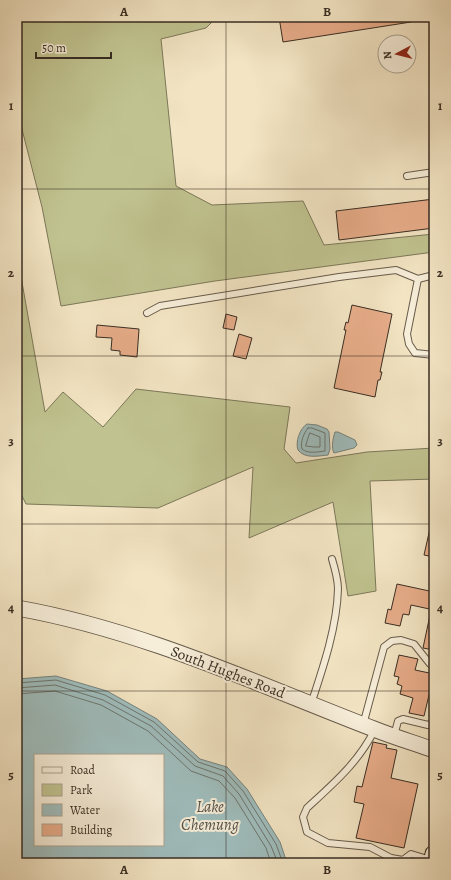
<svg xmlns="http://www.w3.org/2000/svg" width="451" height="880" font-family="Alegreya,serif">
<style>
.green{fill:#c0c390;stroke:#7c785a}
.water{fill:#9fbdbd;stroke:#76837f;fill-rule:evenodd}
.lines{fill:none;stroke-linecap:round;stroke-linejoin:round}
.shore{stroke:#6c7570;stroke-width:1}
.building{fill:#e8ad8a;stroke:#382d23}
.service-casing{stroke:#675b4b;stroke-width:8}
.tertiary-casing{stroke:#675b4b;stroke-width:17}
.secondary-casing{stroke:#382d23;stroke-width:19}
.service{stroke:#f7eed9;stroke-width:6}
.tertiary{stroke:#f7eed9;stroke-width:15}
.secondary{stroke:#f7eed9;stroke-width:17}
.grid{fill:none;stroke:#382d23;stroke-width:1;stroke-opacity:0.55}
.labels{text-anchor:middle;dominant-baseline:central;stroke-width:4;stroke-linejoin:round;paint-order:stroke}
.street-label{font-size:15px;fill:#382d23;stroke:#f7eed9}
.water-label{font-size:16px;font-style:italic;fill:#52514a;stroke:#f7eed9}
.neatline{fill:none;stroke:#382d23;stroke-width:1.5}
.grid-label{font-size:13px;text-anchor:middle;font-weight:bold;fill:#382d23}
</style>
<rect width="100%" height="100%" fill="#f3e5c4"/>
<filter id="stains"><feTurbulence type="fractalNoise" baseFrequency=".005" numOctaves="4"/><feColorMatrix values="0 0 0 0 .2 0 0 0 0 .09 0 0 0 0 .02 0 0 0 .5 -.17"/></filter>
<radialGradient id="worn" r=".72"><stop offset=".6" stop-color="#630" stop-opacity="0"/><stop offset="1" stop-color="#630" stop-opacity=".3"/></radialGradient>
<g class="green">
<polygon points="17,17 217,17 206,28 161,39 176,186 212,205 303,201 324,245 434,234 434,252 215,281 61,306 42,207 17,110"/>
<polygon points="17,254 45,412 63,392 103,427 136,389 290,407 284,449 296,463 367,452 434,448 434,479 370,481 376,591 348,596 333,502 249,538 253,467 158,508 26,504 17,486"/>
</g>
<g class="water">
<path d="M307 424 317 425 327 429 329 432 330 449 328 455C318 456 305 459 298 450 295 442 300 428 307 424Z"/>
<path d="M335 432H338L355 440 357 445 354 448 334 453C331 448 333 438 335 432Z"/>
<path d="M56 676 107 691 157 719 200 759 227 767 247 789 280 842 287 863H17V679ZM35 755H163V845H35Z"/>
</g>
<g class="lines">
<g class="shore">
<path d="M308 428H312L325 433V451C317 452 308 454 302 449 300 442 304 433 308 428Z"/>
<polygon points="310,433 320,437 320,447 314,447 306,446"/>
<polyline points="17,683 56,680 105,695 154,722 198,762 225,771 243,791 276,844 283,863"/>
<polyline points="17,688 55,685 103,700 151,726 195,766 223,776 239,794 271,846 278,863"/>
<polyline points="17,694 55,691 101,705 148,731 191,771 219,781 235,798 266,848 271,863"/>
</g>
</g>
<g class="building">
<polygon points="279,17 410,17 411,22 283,42"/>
<polygon points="434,199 434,228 339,240 336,211"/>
<polygon points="352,305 392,314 380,372 382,372 380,380 378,380 375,397 334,388 346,330 344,330 346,322 348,323"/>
<polygon points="226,314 237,317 234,330 223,328"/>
<polygon points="97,325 139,329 137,357 120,355 120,351 111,350 112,338 96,337"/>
<polygon points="239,334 252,338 246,359 233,356"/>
<polygon points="431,524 434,525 434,557 424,555"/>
<polygon points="397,584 434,592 434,610 411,605 409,615 403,614 400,626 385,623 388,609 391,610"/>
<polygon points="430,615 434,615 434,650 423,648"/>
<polygon points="399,655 418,659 415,670 434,674 424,716 409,713 413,698 400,694 402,686 397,684 399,677 394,676"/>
<polygon points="373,742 387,745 386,748 397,750 391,778 418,784 404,848 356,838 364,804 354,802 357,786 362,787"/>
</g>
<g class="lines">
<defs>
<g id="service">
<polyline points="407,176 434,172"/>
<polyline points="418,279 407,334 409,344 415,353 434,355"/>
<polyline points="147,313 160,306 339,277 396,270 418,279 434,275"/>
<path d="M311 704C323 668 337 627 338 589 338 579 335 569 332 559"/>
<polyline points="363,725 384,647 392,641 401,640 414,644 430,664 434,665"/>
<path d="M375 729C359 762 333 784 307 808L303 817 307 832 328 843 370 847 391 858"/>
<polyline points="394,736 398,721 403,719 428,725 434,721"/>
<polyline points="386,863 391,858 403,860 411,854 431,860"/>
</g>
<path id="tertiary" d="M17 608C142 630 257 684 374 729 394 737 414 743 434 750"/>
<polyline id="secondary" points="432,863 434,854"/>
</defs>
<use href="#service" class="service-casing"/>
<use href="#tertiary" class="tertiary-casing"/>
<use href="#secondary" class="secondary-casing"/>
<use href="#service" class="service"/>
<use href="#tertiary" class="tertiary"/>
<use href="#secondary" class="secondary"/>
</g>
<path class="grid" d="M226 17V863M17 189H434M17 356H434M17 524H434M17 691H434"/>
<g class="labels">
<g class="street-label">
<text transform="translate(228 672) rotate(21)">South Hughes Road</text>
</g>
<g class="water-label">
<text x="210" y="807">Lake<tspan x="210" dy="18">Chemung</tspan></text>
</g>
</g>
<rect width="451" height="880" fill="none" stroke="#f3e5c4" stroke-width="44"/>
<rect x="34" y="754" width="130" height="92" fill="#f7eed9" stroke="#aba190"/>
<rect x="42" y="767" width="20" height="6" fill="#f7eed9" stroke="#aba190"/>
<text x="70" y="774" font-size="12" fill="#382d23">Road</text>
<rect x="42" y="784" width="20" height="12" fill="#c0c390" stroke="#aba190"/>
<text x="70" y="794" font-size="12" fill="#382d23">Park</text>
<rect x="42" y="804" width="20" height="12" fill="#9fbdbd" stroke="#aba190"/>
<text x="70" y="814" font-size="12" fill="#382d23">Water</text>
<rect x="42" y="824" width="20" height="12" fill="#e8ad8a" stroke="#aba190"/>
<text x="70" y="834" font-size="12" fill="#382d23">Building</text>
<g transform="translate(397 54) rotate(263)"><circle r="19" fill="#f7eed9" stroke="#aba190"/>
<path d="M0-3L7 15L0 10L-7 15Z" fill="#8f2418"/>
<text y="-6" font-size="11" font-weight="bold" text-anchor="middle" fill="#382d23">N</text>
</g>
<path d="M36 52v6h75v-6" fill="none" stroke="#382d23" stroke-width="2"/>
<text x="42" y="52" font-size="12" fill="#382d23" stroke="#f7eed9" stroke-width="3" paint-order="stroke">50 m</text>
<rect x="22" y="22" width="407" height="836" class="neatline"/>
<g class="grid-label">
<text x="124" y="16">A</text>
<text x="327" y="16">B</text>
<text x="11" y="110">1</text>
<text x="440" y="110">1</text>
<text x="11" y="277">2</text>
<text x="440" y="277">2</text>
<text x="11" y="445">3</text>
<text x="440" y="445">3</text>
<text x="11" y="612">4</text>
<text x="440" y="612">4</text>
<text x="11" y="779">5</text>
<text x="440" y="779">5</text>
<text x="124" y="874">A</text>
<text x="327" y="874">B</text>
</g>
<rect width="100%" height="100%" filter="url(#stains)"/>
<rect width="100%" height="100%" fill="url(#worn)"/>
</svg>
